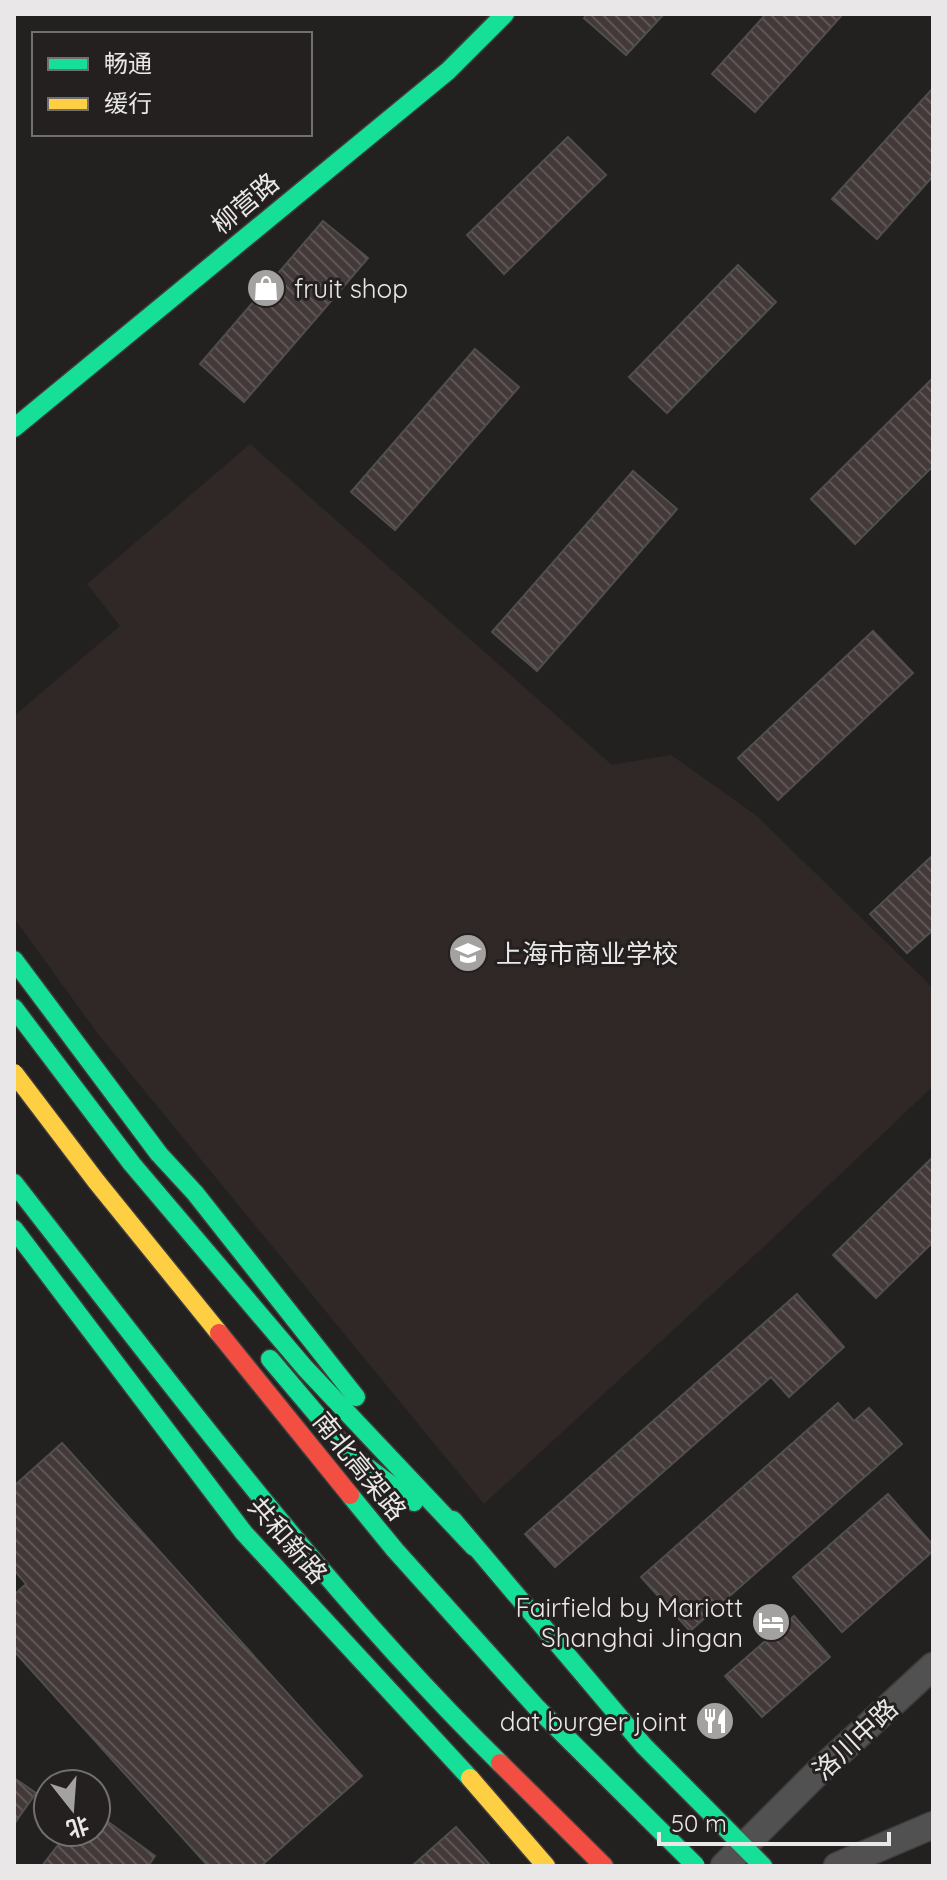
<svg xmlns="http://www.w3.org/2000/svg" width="947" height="1880" font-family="Quicksand,'Noto Sans SC',sans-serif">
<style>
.built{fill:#302827}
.building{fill:url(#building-back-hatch);stroke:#504e4e;stroke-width:2}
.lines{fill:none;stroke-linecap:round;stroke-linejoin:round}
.street-casing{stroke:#3f3e3e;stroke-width:29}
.fast-casing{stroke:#3f3e3e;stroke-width:21}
.slow-casing{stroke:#3f3e3e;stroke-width:21}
.jam-casing{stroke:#3f3e3e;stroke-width:21}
.street{stroke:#525151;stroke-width:26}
.fast{stroke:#16e098;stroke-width:18}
.slow{stroke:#ffcf43;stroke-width:18}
.jam{stroke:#f24e42;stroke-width:18}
.fast-bridge-casing{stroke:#3f3e3e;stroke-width:21;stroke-linecap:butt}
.slow-bridge-casing{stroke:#3f3e3e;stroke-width:21;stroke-linecap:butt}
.jam-bridge-casing{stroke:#3f3e3e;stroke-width:21;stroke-linecap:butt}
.fast-bridge{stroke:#16e098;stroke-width:18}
.slow-bridge{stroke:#ffcf43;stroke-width:18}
.jam-bridge{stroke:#f24e42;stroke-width:18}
.labels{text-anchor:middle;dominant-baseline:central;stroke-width:6;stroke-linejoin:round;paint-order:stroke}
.street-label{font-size:26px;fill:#e9e7e7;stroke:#23201f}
.poi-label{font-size:26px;fill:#e9e7e7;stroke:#23201f;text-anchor:start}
</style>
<defs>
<pattern id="building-back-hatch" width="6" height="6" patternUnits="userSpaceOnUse" patternTransform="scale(2)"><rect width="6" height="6" fill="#433939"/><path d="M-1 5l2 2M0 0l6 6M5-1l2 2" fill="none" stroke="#5e5656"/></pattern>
</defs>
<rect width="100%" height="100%" fill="#222120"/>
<polygon class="built" points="250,444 612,765 671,755 757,816 933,988 933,1086 771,1240 484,1504 98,1034 14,918 14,716 120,626 87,584"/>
<g class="building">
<polygon points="587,14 664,14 626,55 584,18"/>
<polygon points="766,14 843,14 755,112 712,74"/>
<polygon points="933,88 933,176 877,239 832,199"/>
<polygon points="568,137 606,175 504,274 467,235"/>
<polygon points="323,221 368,258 244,402 200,364"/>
<polygon points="738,265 776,302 667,413 629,377"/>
<polygon points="475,349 519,387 395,530 351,492"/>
<polygon points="933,378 933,466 855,544 811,499"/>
<polygon points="633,471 677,509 537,671 492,632"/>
<polygon points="873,631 913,673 778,800 738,758"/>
<polygon points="933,855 933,930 907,953 870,914"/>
<polygon points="933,1157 933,1242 876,1298 833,1255"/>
<polygon points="797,1294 844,1347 789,1397 771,1377 555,1567 525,1534"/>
<polygon points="838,1403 854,1421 869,1408 902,1444 690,1631 641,1577"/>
<polygon points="62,1443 362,1776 261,1866 208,1866 14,1651 14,1595 26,1584 14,1570 14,1486"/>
<polygon points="888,1494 933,1545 933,1551 842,1632 793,1577"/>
<polygon points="794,1616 830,1657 762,1717 725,1676"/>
<polygon points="14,1778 36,1793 14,1824"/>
<polygon points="96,1813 155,1856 148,1866 42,1866 68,1832 96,1832"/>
<polygon points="456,1827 491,1866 412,1866"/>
</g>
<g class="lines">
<defs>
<g id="street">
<polyline points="724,1866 814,1776 933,1666"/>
<polyline points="837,1866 933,1825"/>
</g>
<g id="fast">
<polyline points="14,428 448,71 505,14"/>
<polyline points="14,960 159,1154 195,1193 356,1397"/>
<polyline points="14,1008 132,1164 305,1368 474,1547"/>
<path d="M14 1183C169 1381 320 1586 500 1763"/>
<polyline points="14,1229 244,1533 470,1778"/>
<polyline points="270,1359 351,1455 414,1502"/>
<polyline points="453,1520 644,1746 763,1866"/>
</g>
<polyline id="slow" points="470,1778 546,1866"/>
<polyline id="jam" points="500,1763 604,1866"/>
</defs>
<use href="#street" class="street-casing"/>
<use href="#fast" class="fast-casing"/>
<use href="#slow" class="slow-casing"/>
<use href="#jam" class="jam-casing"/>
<use href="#street" class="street"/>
<use href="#fast" class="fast"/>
<use href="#slow" class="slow"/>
<use href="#jam" class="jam"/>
<defs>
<polyline id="fast-bridge" points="350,1495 395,1550 537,1708 696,1866"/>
<polyline id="slow-bridge" points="14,1073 96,1181 219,1333"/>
<polyline id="jam-bridge" points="219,1333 350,1495"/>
</defs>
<use href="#fast-bridge" class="fast-bridge-casing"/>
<use href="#slow-bridge" class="slow-bridge-casing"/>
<use href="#jam-bridge" class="jam-bridge-casing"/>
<use href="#fast-bridge" class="fast-bridge"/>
<use href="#slow-bridge" class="slow-bridge"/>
<use href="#jam-bridge" class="jam-bridge"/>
</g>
<defs>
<symbol id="shop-disc" viewBox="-11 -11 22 22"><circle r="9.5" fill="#a3a2a1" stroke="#23201f"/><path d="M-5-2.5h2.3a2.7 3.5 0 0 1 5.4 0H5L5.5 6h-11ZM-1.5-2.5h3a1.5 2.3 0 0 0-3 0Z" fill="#fff"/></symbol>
<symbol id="school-disc" viewBox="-11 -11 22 22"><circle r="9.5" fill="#a3a2a1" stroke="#23201f"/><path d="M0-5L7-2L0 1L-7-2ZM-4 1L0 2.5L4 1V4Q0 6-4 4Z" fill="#fff"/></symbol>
<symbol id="hotel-disc" viewBox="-11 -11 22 22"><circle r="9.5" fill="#a3a2a1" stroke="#23201f"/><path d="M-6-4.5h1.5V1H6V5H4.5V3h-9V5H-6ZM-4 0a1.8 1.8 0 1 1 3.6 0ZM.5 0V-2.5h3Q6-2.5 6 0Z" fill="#fff"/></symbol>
<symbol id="restaurant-disc" viewBox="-11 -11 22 22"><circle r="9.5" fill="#a3a2a1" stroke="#23201f"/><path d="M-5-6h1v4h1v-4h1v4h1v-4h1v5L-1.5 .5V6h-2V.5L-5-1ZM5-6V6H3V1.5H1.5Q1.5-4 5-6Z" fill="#fff"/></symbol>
</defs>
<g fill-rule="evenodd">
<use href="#shop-disc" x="244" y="266" width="44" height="44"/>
<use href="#school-disc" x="446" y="931" width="44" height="44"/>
<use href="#hotel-disc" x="749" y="1600" width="44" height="44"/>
<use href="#restaurant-disc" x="693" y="1699" width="44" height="44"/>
</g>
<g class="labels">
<g class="street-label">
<text transform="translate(245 203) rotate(-40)">柳营路</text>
<text transform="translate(360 1466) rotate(51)">南北高架路</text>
<text transform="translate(288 1540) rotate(49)">共和新路</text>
<text transform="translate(855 1739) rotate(-43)">洛川中路</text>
</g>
<g class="poi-label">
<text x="294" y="288">fruit shop</text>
<text x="496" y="953">上海市商业学校</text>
<text x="743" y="1607" text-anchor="end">Fairfield by Mariott<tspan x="743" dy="30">Shanghai Jingan</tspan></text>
<text x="687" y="1721" text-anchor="end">dat burger joint</text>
</g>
</g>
<rect width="947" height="1880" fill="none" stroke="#e9e7e7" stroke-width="32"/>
<rect x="32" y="32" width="280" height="104" fill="#23201f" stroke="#72706f" stroke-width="2"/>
<rect x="48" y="58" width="40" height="12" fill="#16e098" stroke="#72706f" stroke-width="2"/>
<text x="104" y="72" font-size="24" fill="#e9e7e7">畅通</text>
<rect x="48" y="98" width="40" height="12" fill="#ffcf43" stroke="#72706f" stroke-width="2"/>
<text x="104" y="112" font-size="24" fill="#e9e7e7">缓行</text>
<g transform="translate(72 1808) rotate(163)"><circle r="38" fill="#23201f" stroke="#72706f" stroke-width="2"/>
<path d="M0-6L14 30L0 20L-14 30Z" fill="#a3a2a1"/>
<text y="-12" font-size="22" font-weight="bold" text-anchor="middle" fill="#e9e7e7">北</text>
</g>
<path d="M659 1832v12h230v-12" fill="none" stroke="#e9e7e7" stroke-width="4"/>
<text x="671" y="1832" font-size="24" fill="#e9e7e7" stroke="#23201f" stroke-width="6" paint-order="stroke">50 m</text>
</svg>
